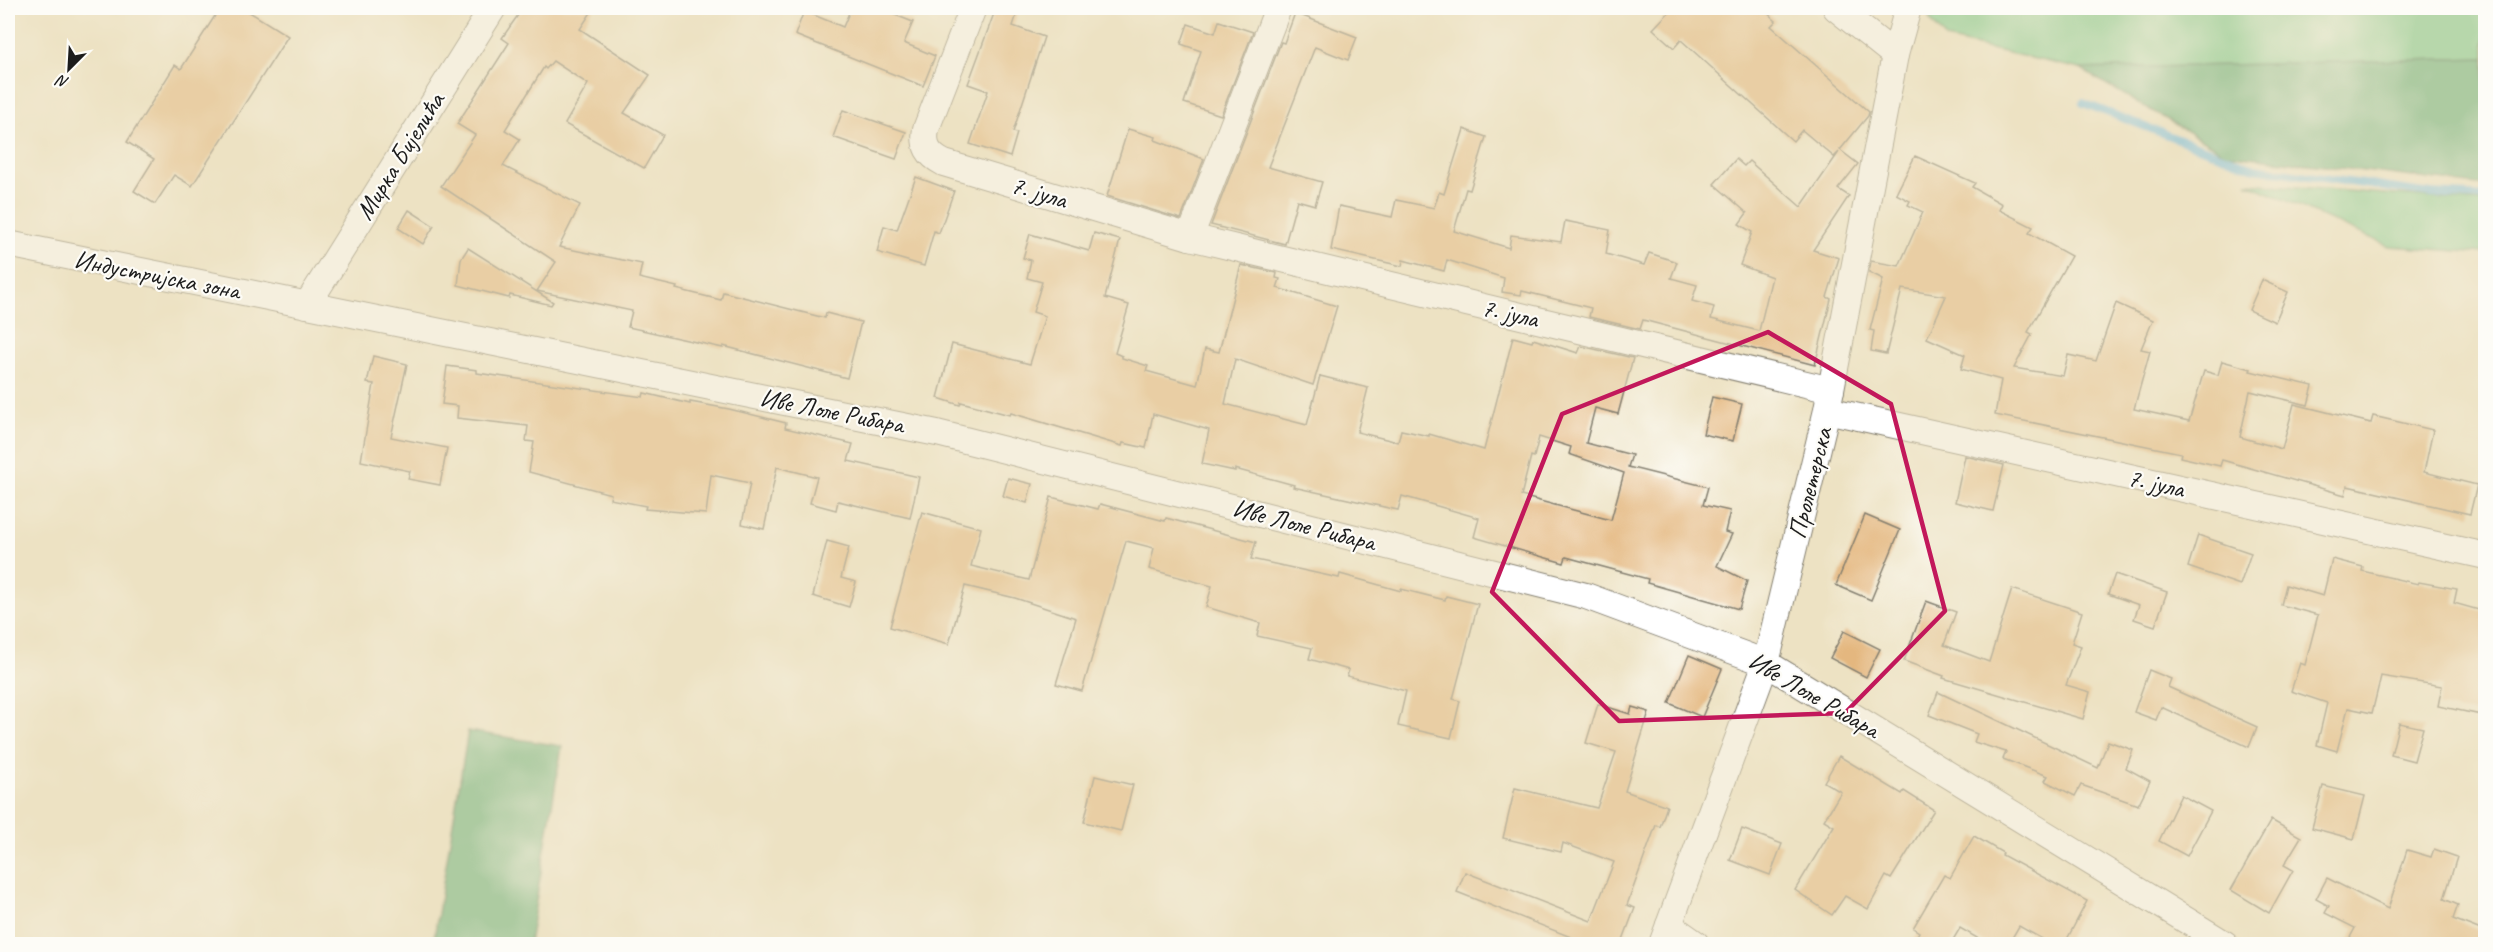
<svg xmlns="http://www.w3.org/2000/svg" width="2493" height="952" font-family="Caveat,sans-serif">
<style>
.green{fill:#76cb8e;stroke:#497455;stroke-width:1.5}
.forest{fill:#60af79;stroke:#3e664a;stroke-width:1.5}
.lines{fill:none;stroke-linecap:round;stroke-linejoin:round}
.stream{stroke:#6bbae5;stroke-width:8}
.building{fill:#e4b77f;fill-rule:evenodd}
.minor-casing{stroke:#847f70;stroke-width:28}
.minor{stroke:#fff;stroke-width:26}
.marked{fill:none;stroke:#c2185b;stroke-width:4.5;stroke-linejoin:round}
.labels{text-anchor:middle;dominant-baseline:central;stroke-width:4.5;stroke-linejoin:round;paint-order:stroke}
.street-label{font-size:26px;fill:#1c1c1c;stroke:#fdfcf7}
</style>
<rect width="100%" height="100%" fill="#fdfcf7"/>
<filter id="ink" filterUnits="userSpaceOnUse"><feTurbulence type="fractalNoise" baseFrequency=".0167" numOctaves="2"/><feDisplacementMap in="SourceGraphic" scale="12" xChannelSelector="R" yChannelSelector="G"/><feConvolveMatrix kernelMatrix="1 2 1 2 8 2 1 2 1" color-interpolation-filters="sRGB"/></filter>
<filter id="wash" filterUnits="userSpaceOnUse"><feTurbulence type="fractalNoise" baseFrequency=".008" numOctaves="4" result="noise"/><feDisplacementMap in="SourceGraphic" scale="24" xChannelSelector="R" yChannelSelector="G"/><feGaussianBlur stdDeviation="1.35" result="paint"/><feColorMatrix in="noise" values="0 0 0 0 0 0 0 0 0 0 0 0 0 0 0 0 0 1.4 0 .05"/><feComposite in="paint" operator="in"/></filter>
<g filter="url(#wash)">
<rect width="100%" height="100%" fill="#ede2c3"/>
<g class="green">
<polygon points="1933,8 2485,8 2485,58 2080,69 1946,39 1929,18"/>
<polygon points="2247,183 2485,202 2485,253 2389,246"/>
</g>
<g class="forest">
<polygon points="2485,58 2485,186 2226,154 2080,69"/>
<polygon points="468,731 562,746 529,944 433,944"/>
</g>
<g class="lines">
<polyline class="stream" points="2083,103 2254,168 2432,194 2486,197"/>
</g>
<g id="blocks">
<g class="building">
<polygon points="220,8 243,8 288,36 192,186 174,175 155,204 134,191 154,159 127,142 175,65 181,69"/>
<polygon points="523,8 594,8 580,29 650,75 624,113 663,135 644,168 565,124 588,84 553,61 546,69 544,67 505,130 520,139 503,166 580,205 559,247 642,264 639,278 677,287 676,289 721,300 723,292 825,318 826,313 861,322 847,378 723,346 723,348 628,327 632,311 537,291 556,262 441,186 475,135 457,124 509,43 502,38"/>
<polygon points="851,8 877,8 913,22 904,43 935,56 923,86 795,35 804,11 843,27"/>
<polygon points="996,8 1019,8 1013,26 1044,37 1013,132 1017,133 1010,157 970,144 988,91 968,84"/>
<polygon points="1673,8 1762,8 1776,21 1771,26 1869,112 1868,116 1840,150 1858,164 1838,189 1849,196 1813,250 1839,258 1827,297 1831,299 1815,365 1643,320 1640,329 1589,317 1591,308 1522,291 1521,295 1502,292 1504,278 1447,260 1444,271 1403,260 1402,266 1331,250 1339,206 1392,217 1396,200 1434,208 1439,192 1444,194 1464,129 1486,137 1470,190 1466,189 1454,231 1509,248 1511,235 1561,242 1565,221 1610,230 1606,254 1644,265 1649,253 1677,262 1671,278 1697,285 1692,301 1714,307 1711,319 1759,331 1772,277 1740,265 1752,232 1739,224 1747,213 1714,184 1736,159 1744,166 1749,161 1801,207 1839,152 1834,157 1802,130 1793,141 1681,40 1674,48 1653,29"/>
<polygon points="1295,13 1357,37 1348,60 1315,47 1268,167 1322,182 1315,205 1297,200 1285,244 1211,225 1281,42 1284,43"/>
<polygon points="1219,21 1253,32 1221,115 1184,103 1201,51 1181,44 1188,24 1215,33"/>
<polygon points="843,110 906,132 896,159 833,137"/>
<polygon points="1128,129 1156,137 1155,140 1204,159 1181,219 1107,196"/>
<polygon points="1915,156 1975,183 1972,187 2002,204 1999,210 2033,227 2029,233 2071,256 2028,332 2032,334 2014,368 2063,376 2068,355 2096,361 2116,303 2153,320 2141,349 2150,351 2134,409 2189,421 2204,371 2218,375 2222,361 2251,369 2250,371 2313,386 2308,405 2250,391 2240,437 2282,449 2294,404 2371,423 2373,416 2433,430 2424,472 2477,485 2470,514 2347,486 2345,495 2222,460 2220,466 2180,457 2181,453 1995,415 2001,380 1961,369 1965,355 1927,338 1946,296 1902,289 1886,354 1871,351 1874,331 1870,330 1883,279 1869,272 1871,261 1899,266 1923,212 1908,205 1910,201 1896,194"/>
<polygon points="916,177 954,191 939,233 934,231 924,266 877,252 884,226 897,230"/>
<polygon points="409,210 434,226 423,244 398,228"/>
<path d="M1094 233 1120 240 1105 298 1129 305 1115 353 1122 356V358L1148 366 1146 371 1197 385 1205 349 1219 352 1241 265 1277 273 1276 278 1280 279 1277 288 1337 306 1313 385 1235 359 1225 404 1307 425 1320 376 1368 388 1357 432 1398 442 1401 430 1429 436V434L1484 450 1513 337 1532 342 1533 339 1578 353 1581 346 1633 358 1618 414 1595 408 1586 443 1632 455 1628 467 1708 487 1703 505 1730 511 1725 532 1732 534 1717 566 1747 581 1739 609 1647 583 1648 579 1566 557 1564 563 1474 537 1479 518 1402 496 1398 510 1293 487 1294 485 1235 469V471L1202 464 1209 430 1153 414 1146 448 1123 443 1122 446 1011 413 1010 415 961 402 960 405 938 398 952 344 1030 364 1045 316 1033 312 1042 282 1027 278 1031 260 1023 258 1030 234 1089 251ZM1539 437 1571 447 1569 454 1624 473 1611 520 1521 496 1531 456 1534 457Z"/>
<polygon points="468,248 553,302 551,305 510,295 509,298 458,285 461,259"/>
<polygon points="2262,280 2288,292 2275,322 2249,310"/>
<polygon points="373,356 407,364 391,437 447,448 440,485 408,479 410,471 361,461 374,384 367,383"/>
<polygon points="447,366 477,370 477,373 643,397 644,393 690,404 690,402 729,409 786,423 785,428 853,444 848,461 919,477 910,518 838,501 836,510 810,503 817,477 777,467 764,529 742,524 750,483 711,475 706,514 645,509 646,506 610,499 611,494 529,472 534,442 526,441 528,426 457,418 458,406 442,404"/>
<polygon points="1712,397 1742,404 1733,441 1703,434"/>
<polygon points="1965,456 2004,465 1993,511 1955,502"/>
<polygon points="1008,478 1032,484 1027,503 1003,496"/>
<polygon points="1051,497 1098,509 1100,504 1165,521 1166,518 1256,542 1251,559 1339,578 1340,574 1401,591 1401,589 1445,600 1446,596 1478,604 1453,699 1460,701 1451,738 1398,726 1406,691 1347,676 1349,670 1309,659 1312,648 1257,636 1260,623 1206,607 1212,586 1149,569 1154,548 1126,541 1082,691 1056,684 1076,618 1015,598 965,586 949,644 890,627 922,512 981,528 971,566 1029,580"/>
<polygon points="1865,515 1900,530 1871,600 1836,585"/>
<polygon points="2198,535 2251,553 2240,585 2188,567"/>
<polygon points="827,541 849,547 841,578 856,582 849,607 813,596"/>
<polygon points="2332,559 2363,567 2362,571 2418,584 2419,582 2457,589 2454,603 2486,612 2486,716 2438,706 2442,686 2381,676 2372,713 2348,708 2337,751 2317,745 2327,703 2291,691 2300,663 2305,665 2318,615 2281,605 2286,585 2323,596"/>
<polygon points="2115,574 2167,592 2155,626 2134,619 2139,605 2108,594"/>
<polygon points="2012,589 2082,612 2072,643 2081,646 2066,685 2090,692 2083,719 1943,678 1944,676 1904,661 1926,601 1956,612 1944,645 1989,662"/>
<polygon points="1844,631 1880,649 1866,677 1830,658"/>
<polygon points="1689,655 1722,669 1702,717 1669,703"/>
<polygon points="2149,670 2171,679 2168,687 2257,727 2249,747 2161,707 2156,720 2134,712"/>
<polygon points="1938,692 2098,768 2108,741 2133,750 2126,768 2150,781 2138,805 2081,785 2075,796 2045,781 2048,776 2003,759 2006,752 1974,742 1977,734 1929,715"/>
<polygon points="1598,704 1630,714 1632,707 1649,712 1625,791 1667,806 1660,827 1656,825 1627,905 1635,908 1621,945 1591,945 1457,892 1465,872 1591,921 1614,862 1563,843 1561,852 1503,838 1515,788 1597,808 1616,752 1586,743"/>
<polygon points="2399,723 2423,728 2414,761 2391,755"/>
<polygon points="1839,756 1902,794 1904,791 1934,810 1891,879 1886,876 1868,909 1845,896 1832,915 1795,890 1834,826 1824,820 1841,792 1824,782"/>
<polygon points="1095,776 1133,785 1121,831 1084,822"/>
<polygon points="2323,786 2365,796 2354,839 2312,828"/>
<polygon points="2181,795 2211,811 2187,856 2159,841"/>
<polygon points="2271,820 2301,837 2284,865 2293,870 2269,913 2231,890"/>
<polygon points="1742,829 1782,844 1770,875 1730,860"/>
<polygon points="1974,836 2003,853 2002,855 2087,901 2064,945 2053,945 2019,926 2008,945 1989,945 1960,928 1950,945 1912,945 1919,932 1913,928 1944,875 1950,878"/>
<polygon points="2434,849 2457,857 2444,899 2458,905 2453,919 2486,932 2486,945 2346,945 2355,928 2325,913 2329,906 2316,899 2327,878 2388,909 2407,850 2431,857"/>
</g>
</g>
</g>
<g filter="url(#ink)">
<use href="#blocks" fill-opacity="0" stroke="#847f70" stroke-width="1.5"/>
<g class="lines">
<defs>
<g id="minor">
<path d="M973 8 926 129C923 146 928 155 944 163L1190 237 1831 390"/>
<polyline points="1836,8 1895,55"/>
<polyline points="1190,237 1278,8"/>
<polyline points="8,244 937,433 1586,596 1766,663 2225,944"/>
<polyline points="307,305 493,8"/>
<polyline points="1827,410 2486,556"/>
<polyline points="1669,925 1696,944"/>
<polyline points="1662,944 1766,663 1827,410 1895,55 1908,8"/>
</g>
</defs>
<use href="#minor" class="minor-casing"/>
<use href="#minor" class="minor"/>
</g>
</g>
<path d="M0 0H2493V952H0ZM1768 332 1891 404 1945 611 1845 713 1619 721 1492 592 1562 414Z" fill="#ede2c3" fill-opacity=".55" fill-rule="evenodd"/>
<path class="marked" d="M1768 332 1891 404 1945 611 1845 713 1619 721 1492 592 1562 414Z"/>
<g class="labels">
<g class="street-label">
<text transform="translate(400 156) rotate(-58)">Мирка Бијелића</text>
<text transform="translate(1039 192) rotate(17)">7. јула</text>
<text transform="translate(157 275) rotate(11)">Индустријска зона</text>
<text transform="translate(1510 313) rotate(13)">7. јула</text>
<text transform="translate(832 411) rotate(11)">Иве Лоле Рибара</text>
<text transform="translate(1810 483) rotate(-76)">Пролетерска</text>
<text transform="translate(2156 483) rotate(13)">7. јула</text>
<text transform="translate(1304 525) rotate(14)">Иве Лоле Рибара</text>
<text transform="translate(1814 695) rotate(30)">Иве Лоле Рибара</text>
</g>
</g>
<rect width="2493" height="952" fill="none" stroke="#fdfcf7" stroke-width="30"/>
<g transform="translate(69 69) rotate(204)" stroke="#fdfcf7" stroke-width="4.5" paint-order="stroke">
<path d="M0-4.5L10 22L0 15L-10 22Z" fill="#1c1c1c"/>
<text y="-9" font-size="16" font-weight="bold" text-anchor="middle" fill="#1c1c1c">N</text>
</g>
</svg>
